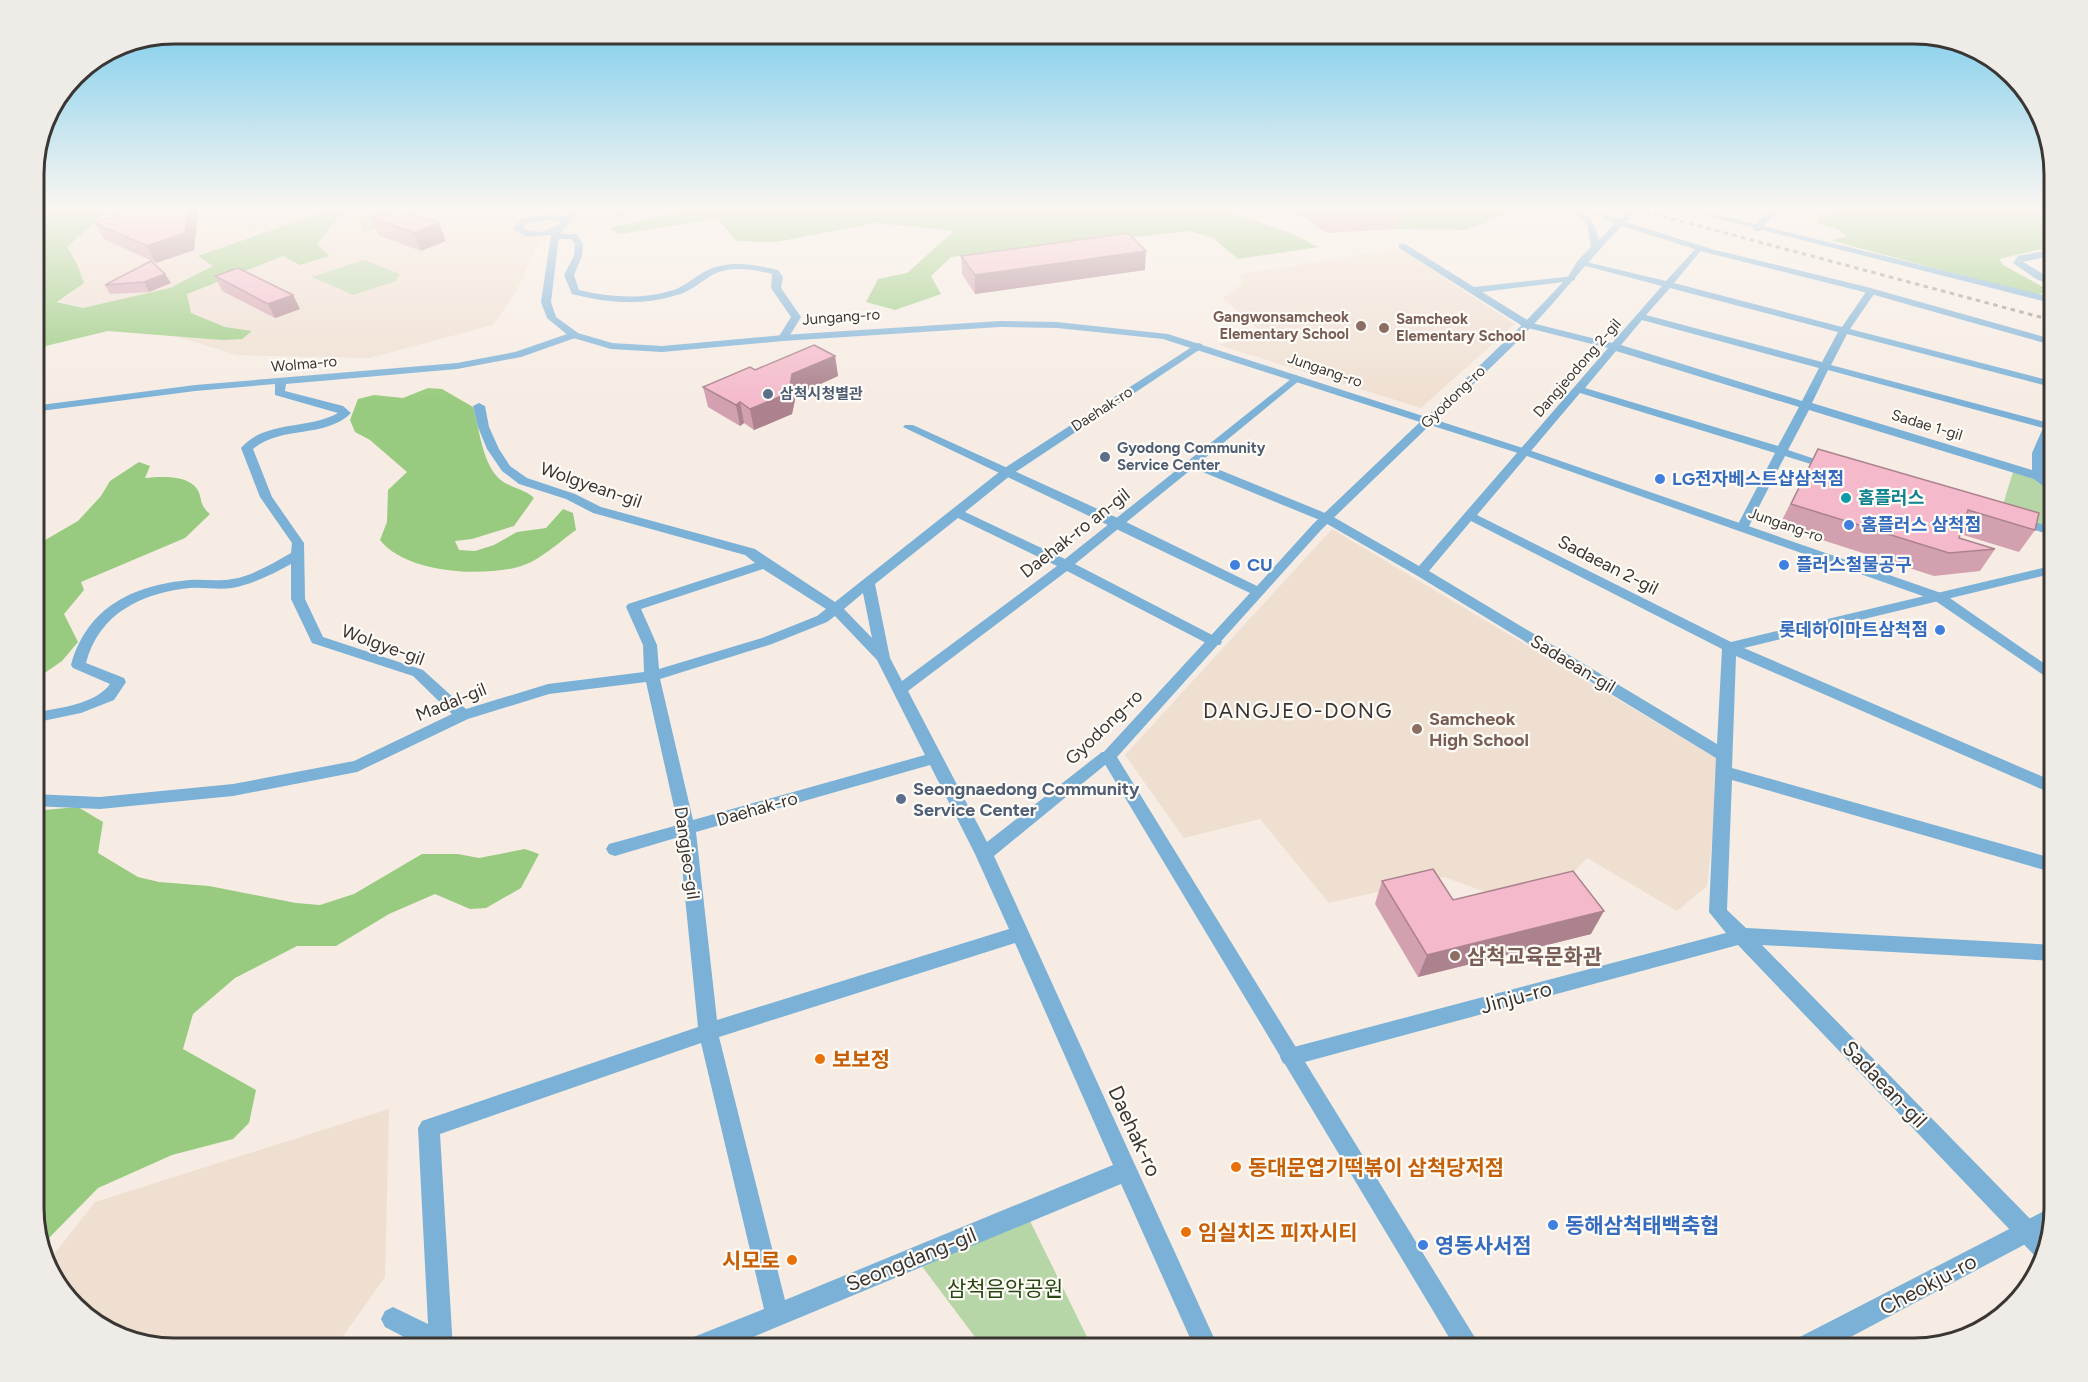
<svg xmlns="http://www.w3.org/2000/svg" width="2088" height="1382" font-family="Figtree,'Noto Sans KR',sans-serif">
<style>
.built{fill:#efdfd1}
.green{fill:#b6d6a7}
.forest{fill:#98cb7f}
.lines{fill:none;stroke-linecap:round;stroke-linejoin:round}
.minor{fill:#7bb1d7;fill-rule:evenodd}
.tertiary{fill:#7bb1d7;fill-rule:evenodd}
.rail{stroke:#98918b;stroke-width:3;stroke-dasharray:4.5 4.5;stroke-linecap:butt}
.wall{fill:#d2a0af}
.shaded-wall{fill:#ab828e}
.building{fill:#f4bacb;stroke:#ab828e;stroke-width:1.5}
.education-dot{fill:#8d6e63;stroke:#fffbf7;stroke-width:2}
.service-dot{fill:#5c6f8a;stroke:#fffbf7;stroke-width:2}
.shop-dot{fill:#3f7fe0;stroke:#fffbf7;stroke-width:2}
.culture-dot{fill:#0f9aa8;stroke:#fffbf7;stroke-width:2}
.food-dot{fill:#e8710a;stroke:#fffbf7;stroke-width:2}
.labels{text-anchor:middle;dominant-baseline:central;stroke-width:4.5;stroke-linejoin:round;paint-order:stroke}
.far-street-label{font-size:15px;fill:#3a3633;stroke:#fffbf7}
.far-education-label{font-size:15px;font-weight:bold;fill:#785e54;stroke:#fffbf7;text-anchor:end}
.far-service-label{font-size:15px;font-weight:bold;fill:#4e5e75;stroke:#fffbf7;text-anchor:start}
.shop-label{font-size:18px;font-weight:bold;fill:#366cbe;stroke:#fffbf7;text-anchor:start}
.street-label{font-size:18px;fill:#3a3633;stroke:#fffbf7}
.culture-label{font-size:18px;font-weight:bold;fill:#0d838f;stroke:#fffbf7;text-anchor:start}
.education-label{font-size:18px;font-weight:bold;fill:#785e54;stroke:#fffbf7;text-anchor:start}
.service-label{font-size:18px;font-weight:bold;fill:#4e5e75;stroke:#fffbf7;text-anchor:start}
.quarter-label{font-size:21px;letter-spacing:1.5px;fill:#3a3633;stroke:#fffbf7}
.near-education-label{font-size:21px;font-weight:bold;fill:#785e54;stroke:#fffbf7;text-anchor:start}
.near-street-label{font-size:21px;fill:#3a3633;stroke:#fffbf7}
.near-food-label{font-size:21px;font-weight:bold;fill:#c56008;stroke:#fffbf7;text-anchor:start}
.near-shop-label{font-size:21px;font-weight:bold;fill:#366cbe;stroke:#fffbf7;text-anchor:start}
.near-park-label{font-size:21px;fill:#264612;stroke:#fffbf7}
.rim{fill:none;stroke:#3a3633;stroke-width:3}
</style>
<rect width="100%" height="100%" fill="#f6ece3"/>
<g class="built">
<polygon points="60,207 687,207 540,241 516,292 493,325 369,358 237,355 59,301 75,291 47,280"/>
<polygon points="1399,249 1515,324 1421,408 1219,345 1261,332 1223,298 1242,284 1240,274"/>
<polygon points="1332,529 1721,761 1707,886 1677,911 1587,858 1573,873 1491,894 1444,877 1329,903 1260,819 1184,838 1125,755"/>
<polygon points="389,1109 385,1277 334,1349 173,1349 95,1325 52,1279 47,1263 95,1202"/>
</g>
<g class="green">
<polygon points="381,207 415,207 405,217 364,233 360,222"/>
<polygon points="364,260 400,274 396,281 353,295 312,277"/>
<polygon points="2014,469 2048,479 2055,486 2055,530 2000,514"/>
<polygon points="1030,1221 1093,1349 984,1349 921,1265"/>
</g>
<g class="forest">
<polygon points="33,207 112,207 67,247 77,264 84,283 57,302 83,308 170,288 213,266 198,256 338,207 353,207 335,221 317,244 329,256 300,265 283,256 187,294 191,313 225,327 252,331 242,339 222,340 108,331 33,349 33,331 44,324 41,317 33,315"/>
<polygon points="695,207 1215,207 1293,234 1318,247 1238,259 1213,238 1190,231 951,257 931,276 941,294 895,310 866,302 878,279 907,273 954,231 876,223 776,242 737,241 717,219 619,234 609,228"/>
<polygon points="1366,207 1564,207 1562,210 1522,209 1466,230 1395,229"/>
<polygon points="1836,207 2055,207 2055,249 2037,250 1999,259 2003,265 2045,288 2045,291 2041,294 2027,293 1833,241 1834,239 1847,237 1840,230 1818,223 1818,214 1830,213"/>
<path d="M428 388 442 389 473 407C480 430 482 466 502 481 512 488 525 489 534 498L514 526 472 539 455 541 459 550 475 551 494 545 517 532 546 528 563 509 573 513 576 530C559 542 540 561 518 567 479 577 406 573 380 540L387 522 388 490 407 472 370 440 355 432 350 420 358 399 374 395 403 398Z"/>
<path d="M139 462 150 466 145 478C160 477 186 474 197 489 203 498 198 504 210 514L185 538 81 582 84 590 64 614 78 642 62 661 33 681V547L78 521 101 496 110 481Z"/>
<polygon points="78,807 103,822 98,853 138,877 159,882 209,886 296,903 320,905 354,894 422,854 458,854 479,858 525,849 539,854 521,888 486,908 470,909 435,894 389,914 336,946 297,946 235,978 193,1014 183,1049 256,1090 249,1123 233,1139 172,1155 98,1188 47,1240 41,1242 33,1218 33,811"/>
</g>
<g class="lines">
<g class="minor">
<polygon points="1771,207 1780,207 1760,231 1754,231 1754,227"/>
<path d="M552 234H576L583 244 582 256 574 275 579 290C609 297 640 300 670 291 682 288 691 280 702 273 725 259 753 264 778 270L783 277 781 288 801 317 787 340H779L778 338 791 317 771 288 772 274C751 269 728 265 709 277 698 284 689 292 677 295 642 306 607 303 572 294L564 275 574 256 575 244 571 239H555L551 236Z"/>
<path d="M1399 244H1405L1474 287 1575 276V280L1572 281 1482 292 1532 323 1612 343 1662 286 1578 264V260L1666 281 1699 245 1703 248 1674 283 1842 327 1868 289H1874L1876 291 1850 329 2055 382V388L1847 334 1831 365 2045 422 2051 410 2055 409V431H2053L2045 451 2055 454V462L2044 458V475L2055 485V495L2034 479 1809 410 1788 450 1836 466 1830 470 1785 456 1748 528 1742 532 1736 528 1775 453 1580 393 1477 515 1731 642 2055 565V573L1744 648 2055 782V795L1736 656 1732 768 2055 859V873L1732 780 1727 910 1746 928 2055 945V961L1762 945 2047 1236 2040 1258 2035 1256 1738 945 1290 1066 1283 1063 1280 1057 1283 1051 1290 1048 1726 933 1709 912 1716 758 1416 575 1322 521 1193 468 1075 564 1220 639 1222 642 1220 645H1210L1067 571 908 691 987 842 1102 752H1114L1116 756 994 856 1219 1349H1195L1121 1184 724 1349H683L686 1340 764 1309 701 1043 440 1134 453 1349H427L385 1327 381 1319 385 1311 393 1307 428 1324 418 1128 422 1121 698 1027 679 837 615 856 609 854 606 849 609 844 678 825 646 682 549 694 468 719 357 772 233 796 100 809 33 806V794L100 797 233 784 354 761 452 714 413 676 312 643 291 599V564C273 574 253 584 232 588 218 590 204 587 190 588 142 593 99 613 86 663L124 678 126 682 114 700 81 713 33 723V713C57 708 95 705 110 684L73 668 71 665C87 607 133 585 190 580 204 579 218 582 232 579 253 576 273 563 291 553L292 543 260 497 241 448C265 420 308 430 338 413L275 395V384L195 391 33 412V406L195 385 457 363 515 352 570 333H578V337L521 357 457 369 286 384 285 391 343 406 351 413C325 439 281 425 253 449L272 497 304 543 305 599 323 637 423 670 466 709 548 684 644 672 643 645 626 607 628 604 755 563 745 555 593 513 566 499 519 484 502 471 487 449 478 427 473 406 479 403 485 406 489 427 499 449 510 466 527 478 575 494 601 507 755 549 835 602 1003 469 1198 343 1202 344V348L1011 475 965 512 1065 559 1296 375 1301 378 1300 380 1200 462 1330 515 1419 566 1608 348 1524 327 1399 248ZM1670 288 1838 332 1822 362 1646 315ZM1642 320 1819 368 1802 401 1621 345ZM1616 351 1799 407 1778 446 1585 388ZM1828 370 2043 428 2032 453V470L1812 403ZM958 518 1057 566 902 681 890 658 875 584ZM1471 521 1722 649 1717 744 1429 571ZM763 569 826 609 817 616 762 638 659 669 657 645 641 609ZM863 593 872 638 844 609ZM835 616 877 660 925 755 693 820 660 679 772 644 827 622ZM930 765 975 854 1009 929 717 1020 696 832ZM1015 943 1113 1165 785 1300 719 1037Z"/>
<polygon points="2055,249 2055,255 2023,262 2055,281 2055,287 2036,279 2013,263 2018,256"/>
<polygon points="2018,517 2055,528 2055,536 2014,524 2014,518"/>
</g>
<g class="tertiary">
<path d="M572 207H581L559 236 551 302 556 317 578 333 612 343 662 346 783 335 1000 321 1057 322 1168 334 1426 417 1524 323 1568 277 1578 260 1591 247 1587 224 1566 207C1586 207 1595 222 1599 240L1615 223 1579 207H1591L1619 219 1631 207H1640L1626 222 1711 249 1867 287 2055 340V346L1860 291 1704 252 1622 226C1591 257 1565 291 1534 324 1503 357 1468 388 1436 420L1529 450 1944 594 2055 671V683L1934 600 1521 454 1430 425 1321 530 1117 757 1482 1349H1456L1100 756 1250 593 903 427 905 425H913L1122 520 1257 586 1313 524 1420 422 1163 339 1057 328 1000 327 783 341 662 352 611 349 570 337 547 318 541 302 551 235 528 237 513 230 521 219 549 214 565 217ZM549 220 559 221 560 224 541 232 522 229 527 223Z"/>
<polygon points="1671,207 1686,207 2055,298 2055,304"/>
<polygon points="2052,1207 2055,1209 2048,1232 1828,1349 1791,1349 1794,1340"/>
</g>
<polyline class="rail" points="1628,207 2055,321"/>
</g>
<g class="wall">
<polygon points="598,207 639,207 620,215 598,209"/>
<polygon points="1288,207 1393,207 1399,211 1395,229 1327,233"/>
<polygon points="110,213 194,250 156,263 104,239 94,223 112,217"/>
<polygon points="371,217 446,241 421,251 378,235"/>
<polygon points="961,256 1145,270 975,294 962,274"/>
<polygon points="151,261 171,283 149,292 110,294 105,285"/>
<polygon points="215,276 293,295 300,309 275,318 222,291"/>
<polygon points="835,356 838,376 796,395 792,414 754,430 744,423 740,426 708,407 703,387"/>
<polygon points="1818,449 2035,530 2019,552 1960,534 1959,538 1995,549 1980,571 1934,576 1779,526"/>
<polygon points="1382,881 1453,900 1591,934 1418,977 1375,904"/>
</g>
<g class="shaded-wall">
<polygon points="189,207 199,207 194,250 156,263 147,246"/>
<polygon points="618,207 639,207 620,215"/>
<polygon points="439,223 446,241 421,251 414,233"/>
<polygon points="1146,251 1145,270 975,294 975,275"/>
<polygon points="165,274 171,283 149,292 144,282"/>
<polygon points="293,295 300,309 275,318 268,304"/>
<polygon points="835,356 838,376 796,395 792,414 754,430 750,409 792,374"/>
<polygon points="740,402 744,423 740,426 736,405"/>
<polygon points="1604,911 1591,934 1418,977 1427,955"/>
</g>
<g class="building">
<polygon points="129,207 189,207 185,233 147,246 94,223 117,216 110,213"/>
<polygon points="1318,207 1393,207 1399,211 1330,215"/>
<polygon points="396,209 439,223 414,233 371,217"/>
<polygon points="1128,233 1146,251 975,275 961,256"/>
<polygon points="151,261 165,274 144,282 105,285"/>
<polygon points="238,268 293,295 268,304 215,276"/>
<polygon points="814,345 835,356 792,374 789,393 750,409 740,402 736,405 703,387 750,367 755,370"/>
<polygon points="1818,449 2039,513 2035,530 1968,510 1959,538 1995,549 1949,553 1791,504"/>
<polygon points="1433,869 1453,900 1573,871 1604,911 1427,955 1382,881"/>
</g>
<linearGradient id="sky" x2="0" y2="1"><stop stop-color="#73caeb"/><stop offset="0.52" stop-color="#fbf6f2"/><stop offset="1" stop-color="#fbf6f2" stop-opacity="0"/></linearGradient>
<rect width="2088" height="401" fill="url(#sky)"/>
<g class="education-dot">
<circle cx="1361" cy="326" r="6"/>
<circle cx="1384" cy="328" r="6"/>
<circle cx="1417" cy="729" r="6"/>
<circle cx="1455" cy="956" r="6"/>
</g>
<g class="service-dot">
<circle cx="768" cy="394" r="6"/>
<circle cx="1105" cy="457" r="6"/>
<circle cx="901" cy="799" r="6"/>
</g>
<g class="shop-dot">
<circle cx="1660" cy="479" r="6"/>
<circle cx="1849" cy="525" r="6"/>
<circle cx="1235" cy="565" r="6"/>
<circle cx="1784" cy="565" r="6"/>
<circle cx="1940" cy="630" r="6"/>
<circle cx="1553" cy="1225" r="6"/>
<circle cx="1423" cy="1245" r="6"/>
</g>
<circle class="culture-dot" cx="1846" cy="498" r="6"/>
<g class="food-dot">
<circle cx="820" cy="1059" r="6"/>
<circle cx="1236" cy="1167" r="6"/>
<circle cx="1186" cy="1232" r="6"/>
<circle cx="792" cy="1260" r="6"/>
</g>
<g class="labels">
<g class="far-street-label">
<text transform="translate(841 317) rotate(-4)">Jungang-ro</text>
<text transform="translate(304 364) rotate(-5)">Wolma-ro</text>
<text transform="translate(1577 368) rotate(-49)">Dangjeodong 2-gil</text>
<text transform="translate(1325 370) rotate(19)">Jungang-ro</text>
<text transform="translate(1453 397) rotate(-44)">Gyodong-ro</text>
<text transform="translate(1102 409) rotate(-33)">Daehak-ro</text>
<text transform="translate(1927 425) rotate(17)">Sadae 1-gil</text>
<text transform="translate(1786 525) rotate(19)">Jungang-ro</text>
</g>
<g class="far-education-label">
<text x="1349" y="317">Gangwonsamcheok<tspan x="1349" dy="17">Elementary School</tspan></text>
<text x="1396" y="319" text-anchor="start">Samcheok<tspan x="1396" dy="17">Elementary School</tspan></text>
</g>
<g class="far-service-label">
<text x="780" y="394">삼척시청별관</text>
<text x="1117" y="448">Gyodong Community<tspan x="1117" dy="17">Service Center</tspan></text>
</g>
<g class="shop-label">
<text x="1672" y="479">LG전자베스트샵삼척점</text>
<text x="1861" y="525">홈플러스 삼척점</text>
<text x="1247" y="565">CU</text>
<text x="1796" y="565">플러스철물공구</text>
<text x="1928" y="630" text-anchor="end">롯데하이마트삼척점</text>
</g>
<g class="street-label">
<text transform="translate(591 485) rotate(19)">Wolgyean-gil</text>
<text transform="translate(1075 533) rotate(-38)">Daehak-ro an-gil</text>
<text transform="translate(1608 565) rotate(27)">Sadaean 2-gil</text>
<text transform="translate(383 645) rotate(20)">Wolgye-gil</text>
<text transform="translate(1573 664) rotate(31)">Sadaean-gil</text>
<text transform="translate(451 702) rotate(-22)">Madal-gil</text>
<text transform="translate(1104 727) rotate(-44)">Gyodong-ro</text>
<text transform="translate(757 809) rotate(-16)">Daehak-ro</text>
<text transform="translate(687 853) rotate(82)">Dangjeo-gil</text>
</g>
<g class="culture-label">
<text x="1858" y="498">홈플러스</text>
</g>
<g class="education-label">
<text x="1429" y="719">Samcheok<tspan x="1429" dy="21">High School</tspan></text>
</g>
<g class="service-label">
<text x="913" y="789">Seongnaedong Community<tspan x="913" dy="21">Service Center</tspan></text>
</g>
<g class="quarter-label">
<text x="1298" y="710">DANGJEO-DONG</text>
</g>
<g class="near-education-label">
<text x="1467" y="956">삼척교육문화관</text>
</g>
<g class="near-street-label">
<text transform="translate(1516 997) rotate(-15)">Jinju-ro</text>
<text transform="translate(1885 1084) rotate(46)">Sadaean-gil</text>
<text transform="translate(1135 1131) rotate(65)">Daehak-ro</text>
<text transform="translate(911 1259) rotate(-22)">Seongdang-gil</text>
<text transform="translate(1928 1284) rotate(-28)">Cheokju-ro</text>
</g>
<g class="near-food-label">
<text x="832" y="1059">보보정</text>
<text x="1248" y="1167">동대문엽기떡볶이 삼척당저점</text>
<text x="1198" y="1232">임실치즈 피자시티</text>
<text x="780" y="1260" text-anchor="end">시모로</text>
</g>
<g class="near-shop-label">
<text x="1565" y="1225">동해삼척태백축협</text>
<text x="1435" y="1245">영동사서점</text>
</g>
<g class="near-park-label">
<text x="1005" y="1288">삼척음악공원</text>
</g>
</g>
<path d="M0 0H2088V1382H0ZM174 44H1914A130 130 0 0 1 2044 174V1208A130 130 0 0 1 1914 1338H174A130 130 0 0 1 44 1208V174A130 130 0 0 1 174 44Z" fill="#efebe7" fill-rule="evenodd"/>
<path class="rim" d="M174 44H1914A130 130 0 0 1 2044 174V1208A130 130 0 0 1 1914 1338H174A130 130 0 0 1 44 1208V174A130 130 0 0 1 174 44Z"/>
</svg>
